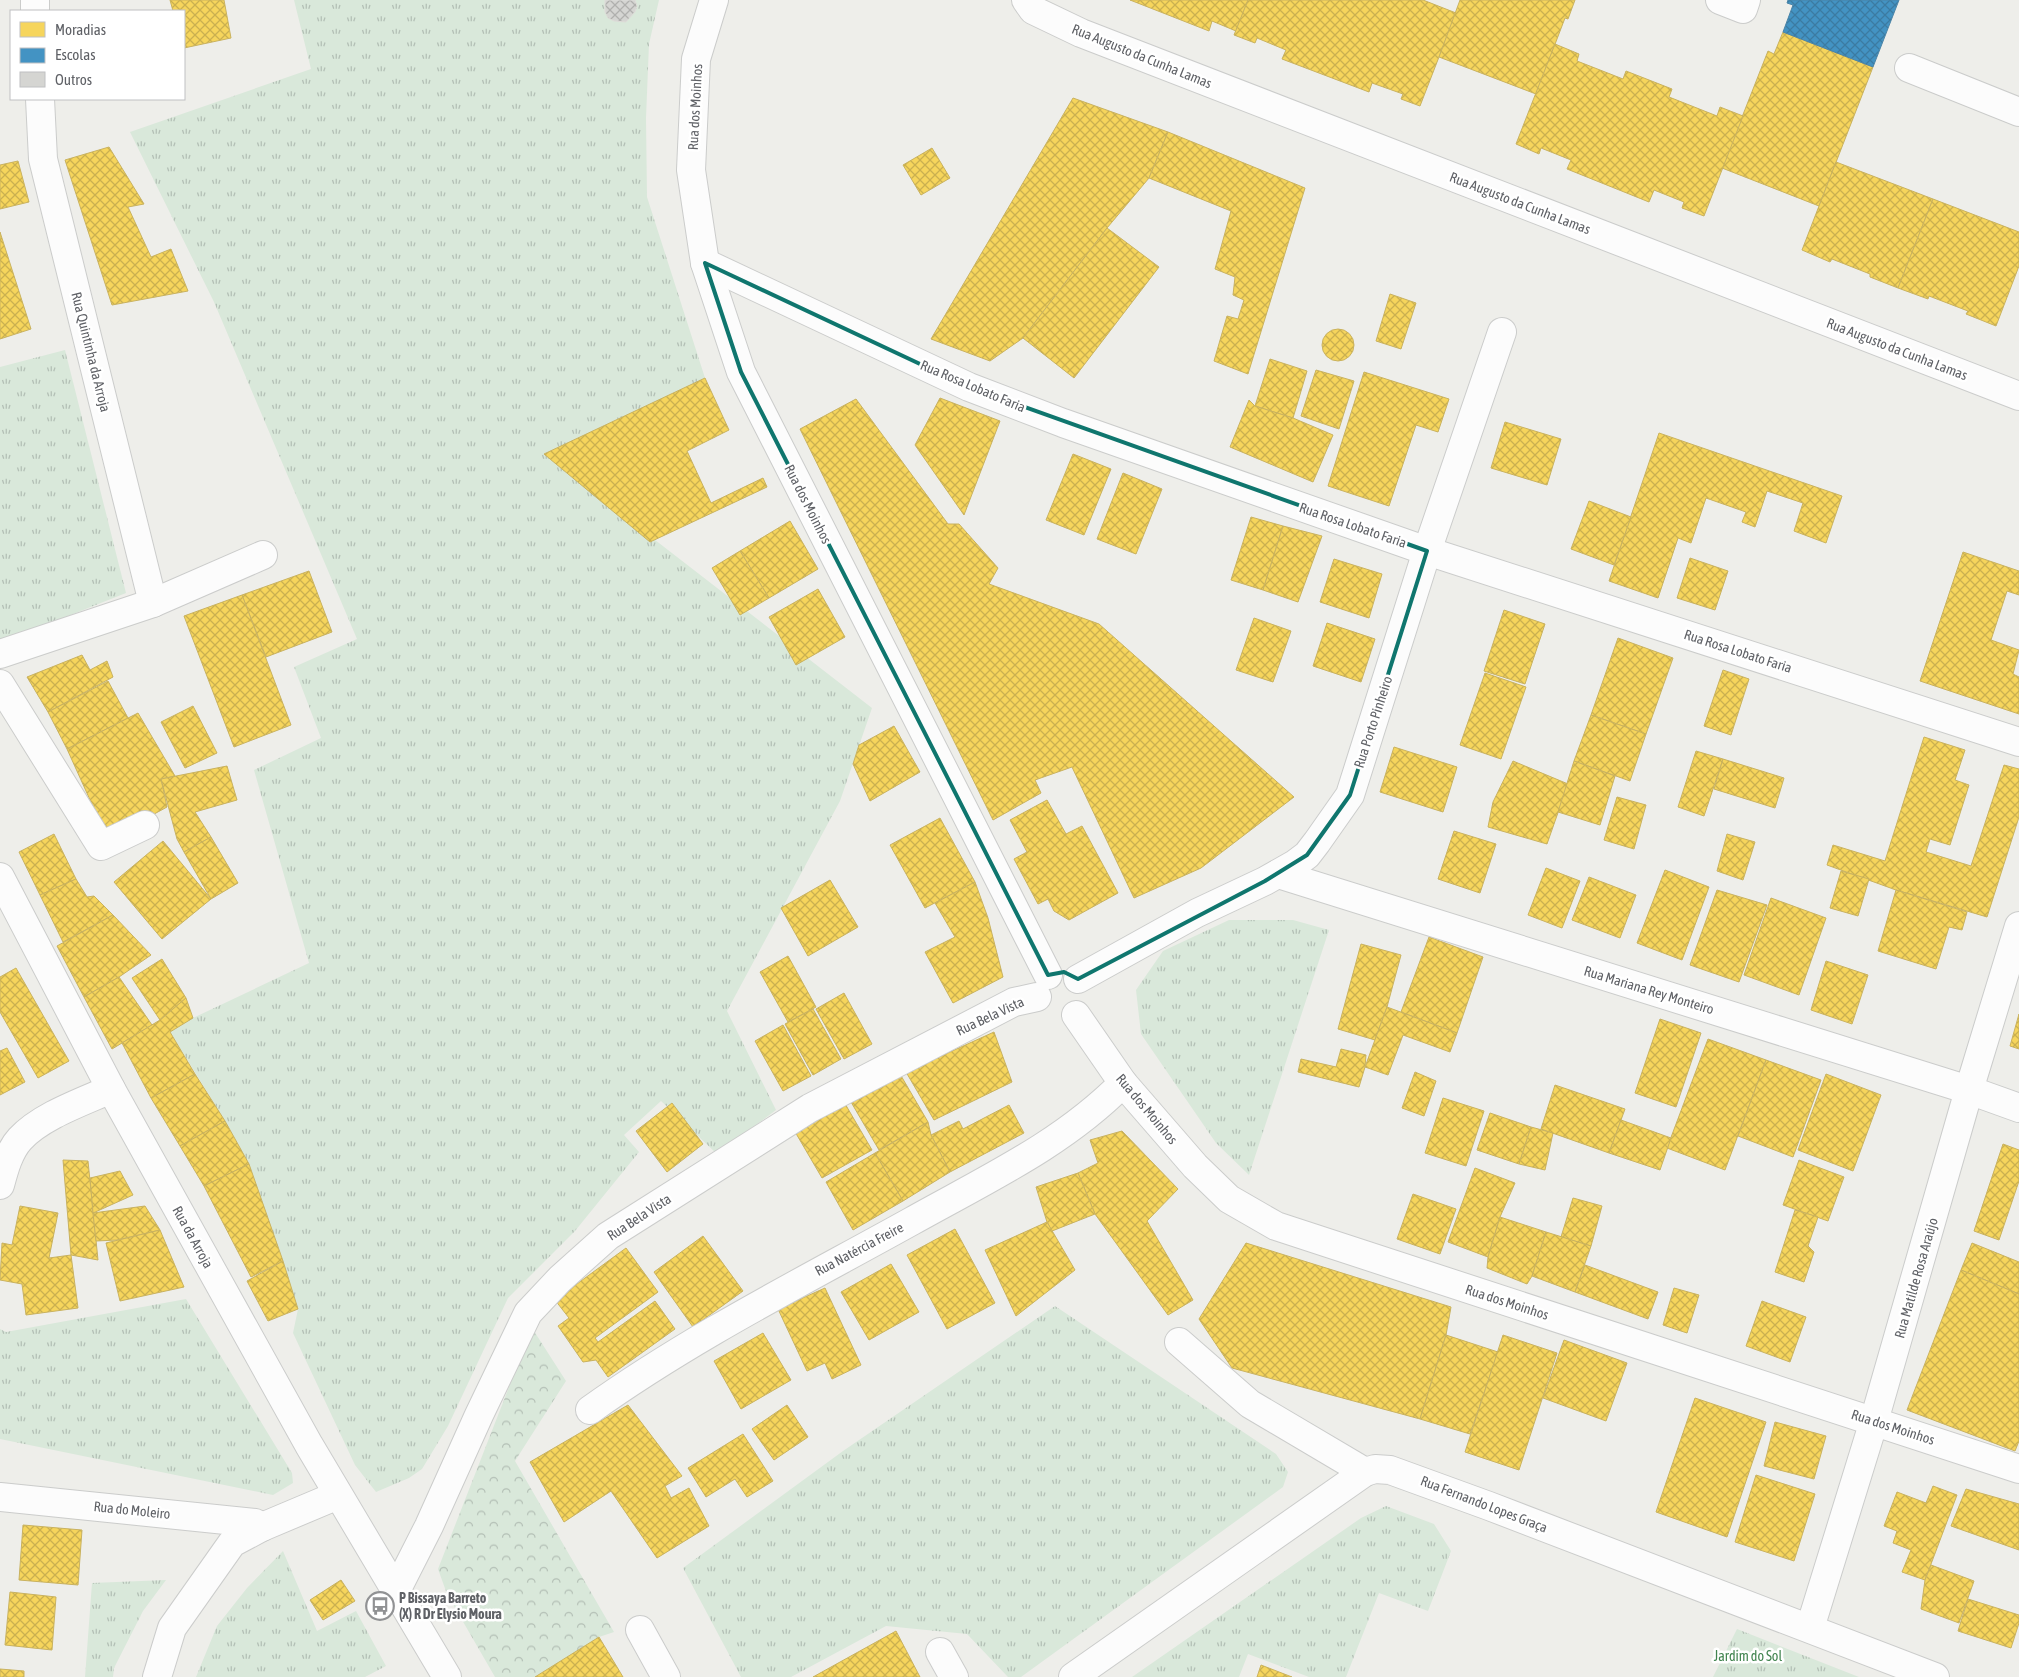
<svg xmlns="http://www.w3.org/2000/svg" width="2019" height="1677" font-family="'Asap Condensed',sans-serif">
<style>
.grass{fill:url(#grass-tufts)}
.forest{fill:url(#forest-crowns)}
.homes{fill:url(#homes-cross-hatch);stroke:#c9b25f}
.schools{fill:url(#schools-cross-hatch);stroke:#4b84a7}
.building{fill:url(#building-cross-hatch);stroke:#deddd9}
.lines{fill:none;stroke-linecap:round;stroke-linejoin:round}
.minor-casing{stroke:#cbcccb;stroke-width:30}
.minor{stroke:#fcfcfc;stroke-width:28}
.marked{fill:none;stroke:#0f766e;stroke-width:4;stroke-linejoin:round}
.labels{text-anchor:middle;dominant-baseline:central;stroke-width:5;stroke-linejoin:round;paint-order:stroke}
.street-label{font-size:14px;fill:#5f6166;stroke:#fff}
.poi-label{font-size:14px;font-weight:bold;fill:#5f6166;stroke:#fff;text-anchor:start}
.park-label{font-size:14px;fill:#41844f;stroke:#fff}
</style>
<defs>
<pattern id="grass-tufts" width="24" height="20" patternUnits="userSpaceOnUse" patternTransform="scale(1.25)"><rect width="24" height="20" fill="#d9e8da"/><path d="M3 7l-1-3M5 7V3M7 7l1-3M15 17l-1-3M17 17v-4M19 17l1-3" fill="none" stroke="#b3bfb5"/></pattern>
<pattern id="forest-crowns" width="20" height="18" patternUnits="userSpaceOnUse" patternTransform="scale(1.25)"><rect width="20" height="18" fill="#d9e8da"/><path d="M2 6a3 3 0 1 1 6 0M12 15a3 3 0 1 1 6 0" fill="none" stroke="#b3bfb5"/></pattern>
<pattern id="homes-cross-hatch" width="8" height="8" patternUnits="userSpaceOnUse" patternTransform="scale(1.25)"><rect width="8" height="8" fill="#f6d55c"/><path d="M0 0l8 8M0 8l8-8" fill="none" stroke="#cab050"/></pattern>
<pattern id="schools-cross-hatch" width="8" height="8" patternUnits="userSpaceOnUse" patternTransform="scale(1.25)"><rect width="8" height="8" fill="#4393c3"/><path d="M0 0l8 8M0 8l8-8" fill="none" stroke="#3b7ba2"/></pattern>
<pattern id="building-cross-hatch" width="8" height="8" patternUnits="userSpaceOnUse" patternTransform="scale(1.25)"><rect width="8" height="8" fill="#d5d5d2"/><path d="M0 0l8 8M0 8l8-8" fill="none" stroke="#b0b0ae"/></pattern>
</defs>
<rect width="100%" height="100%" fill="#eeeeea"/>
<g class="grass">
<polygon points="294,0 659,0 649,44 646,118 647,197 705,378 544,454 872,708 840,801 727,1011 776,1110 717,1154 661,1101 624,1135 639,1152 575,1231 508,1298 448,1426 422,1469 409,1478 376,1492 355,1465 293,1333 298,1309 249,1164 225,1121 170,1032 193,1018 309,963 254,770 321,738 294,667 357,639 214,302 130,132 311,69"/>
<polygon points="65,350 126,593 0,643 0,367"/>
<polygon points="1229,920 1293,920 1329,930 1249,1175 1216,1143 1141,1034 1136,990 1163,951"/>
<polygon points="186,1299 292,1473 293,1483 273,1495 0,1439 0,1329 6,1332"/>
<polygon points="1055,1306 1276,1454 1288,1472 1283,1487 1021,1677 1008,1677 967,1634 886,1626 791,1677 741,1677 683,1568 843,1451"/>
<polygon points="1386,1506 1434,1524 1451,1551 1428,1611 1379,1593 1346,1677 1309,1677 1248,1654 1239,1677 1132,1677 1361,1518"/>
<polygon points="283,1551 317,1631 356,1611 386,1666 365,1677 196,1677 217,1626 247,1588"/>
<polygon points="166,1580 143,1611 114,1668 113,1677 85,1677 92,1583"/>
<polygon points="1737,1629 1859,1677 1713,1677"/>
</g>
<polygon class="forest" points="532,1328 566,1381 515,1461 614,1632 599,1637 535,1677 495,1677 447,1594 438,1569"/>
<g class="homes">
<polygon points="170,0 224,0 231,38 184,48 184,11 173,11"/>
<polygon points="1130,0 1248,0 1236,31 1212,21 1209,31"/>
<polygon points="1248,0 1423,0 1456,13 1420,106 1401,99 1403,94 1372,83 1369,92 1282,59 1286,50 1257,38 1255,43 1234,35"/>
<polygon points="1460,0 1575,0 1568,19 1565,18 1536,94 1439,57"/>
<polygon points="1783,32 1873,67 1819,206 1722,168 1768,51 1774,54"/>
<polygon points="1555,44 1579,54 1577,61 1623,79 1626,71 1672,89 1669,97 1717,116 1720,107 1743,116 1704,216 1682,208 1684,202 1654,190 1649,202 1567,169 1571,160 1541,148 1539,154 1516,144"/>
<polygon points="1073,98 1168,132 1149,178 1107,228 1023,338 990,361 931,339"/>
<polygon points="1168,132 1305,188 1248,374 1214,361 1227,316 1238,319 1244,300 1233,295 1235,277 1215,269 1231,211 1149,178"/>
<polygon points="109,147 144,204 128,207 151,257 171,249 188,291 112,305 65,160"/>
<polygon points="932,148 950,178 921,195 903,165"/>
<polygon points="18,161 29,202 0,209 0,165"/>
<polygon points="1836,162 1933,199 1898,288 1870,277 1870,274 1832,259 1830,262 1802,250"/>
<polygon points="1933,199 2019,232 2019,266 1996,326 1966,314 1968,311 1929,296 1928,299 1898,288"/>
<polygon points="1107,228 1159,267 1074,378 1023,338"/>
<polygon points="0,232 31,329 0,339"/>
<polygon points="1390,294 1416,303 1401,349 1376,341"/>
<circle cx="1338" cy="345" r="16"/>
<polygon points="1270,359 1307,371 1293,418 1255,406"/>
<polygon points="1316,370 1354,381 1339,429 1301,416"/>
<polygon points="1364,372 1449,399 1438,432 1416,425 1389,506 1328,486"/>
<polygon points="705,378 729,430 687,451 711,503 763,478 767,487 650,542 544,454"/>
<polygon points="940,398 1000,421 964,515 915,445"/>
<polygon points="856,399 948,524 959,524 998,568 989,584 1099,624 1294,797 1201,868 1134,898 1072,767 1035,780 1041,793 993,820 800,429"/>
<polygon points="1249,400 1255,406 1293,418 1333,435 1313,482 1230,447"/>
<polygon points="1505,422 1561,439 1547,485 1491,468"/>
<polygon points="1659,433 1842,496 1826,543 1794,531 1803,503 1767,491 1755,527 1742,522 1746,512 1706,498 1691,543 1678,538 1658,598 1609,581"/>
<polygon points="1073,454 1111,469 1084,535 1046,520"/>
<polygon points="1123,473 1162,489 1136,554 1097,539"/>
<polygon points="1589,501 1631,517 1614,565 1571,549"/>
<polygon points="1251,517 1283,526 1263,590 1231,580"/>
<polygon points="790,521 818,569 769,598 740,551"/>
<polygon points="1283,526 1322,536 1298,602 1263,590"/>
<polygon points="740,551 769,598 740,615 712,568"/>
<polygon points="1963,552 2019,571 2019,595 2007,591 1991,640 2019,650 2013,674 2019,677 2019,714 1920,681"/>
<polygon points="1690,558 1728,571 1715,610 1677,598"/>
<polygon points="1334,559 1382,574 1369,618 1320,602"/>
<polygon points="309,571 332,632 266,657 242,595"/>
<polygon points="818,589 845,637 796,665 769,617"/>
<polygon points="242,595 291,725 234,747 184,616"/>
<polygon points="1504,610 1545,624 1525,684 1484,671"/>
<polygon points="1254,618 1291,631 1273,682 1236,670"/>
<polygon points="1327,623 1375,639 1361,682 1313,666"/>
<polygon points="1618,638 1673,658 1646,734 1591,715"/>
<polygon points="82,655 90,670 107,661 113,677 48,712 27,677"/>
<polygon points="1723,670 1749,679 1731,735 1704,726"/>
<polygon points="1485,673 1526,687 1501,759 1460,745"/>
<polygon points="108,681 128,718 67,749 48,712"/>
<polygon points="193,706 217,753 185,768 161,722"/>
<polygon points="138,713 175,776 161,779 167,807 145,819 142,810 105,833 67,749"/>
<polygon points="1591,715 1646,734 1630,781 1574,761"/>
<polygon points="894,726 920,772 870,801 853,764 859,745"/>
<polygon points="1924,737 1965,750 1955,780 1969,785 1950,845 1930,839 1926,852 1971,866 2004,765 2019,769 2019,817 1987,917 1896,890 1827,865 1833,845 1885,861"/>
<polygon points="1394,747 1457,767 1443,812 1380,792"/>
<polygon points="1696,751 1723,759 1704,816 1678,807"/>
<polygon points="1723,759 1784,778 1775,808 1714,789"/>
<polygon points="1513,761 1568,784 1547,844 1488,827 1493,802"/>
<polygon points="1574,761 1615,776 1600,825 1558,812"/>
<polygon points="227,766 237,800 195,812 211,837 184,852 177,839 161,779"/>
<polygon points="1617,797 1646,805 1634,849 1604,840"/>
<polygon points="1047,800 1066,834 1082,826 1118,893 1069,920 1054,911 1048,899 1038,904 1014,859 1027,852 1010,820"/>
<polygon points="940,818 975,882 925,908 890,845"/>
<polygon points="1454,831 1496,844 1480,893 1438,879"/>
<polygon points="54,834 76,879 40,895 19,852"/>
<polygon points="1727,834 1755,842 1743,880 1717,871"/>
<polygon points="211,837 238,883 211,899 184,852"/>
<polygon points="163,841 211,899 162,939 114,882"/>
<polygon points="1546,868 1580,881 1562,928 1528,915"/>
<polygon points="1665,870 1709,887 1682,960 1637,943"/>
<polygon points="1841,871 1869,879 1858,916 1830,908"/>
<polygon points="1589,877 1636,895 1620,938 1572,920"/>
<polygon points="76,879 87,897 94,896 113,915 63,942 40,895"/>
<polygon points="830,880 858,927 808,956 781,908"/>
<polygon points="975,882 988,918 1003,977 953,1003 925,952 955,937 935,903"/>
<polygon points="1717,890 1767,905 1739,982 1690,965"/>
<polygon points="1896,890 1967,912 1962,930 1949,927 1936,969 1878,951"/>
<polygon points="1771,898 1826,918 1799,995 1744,975"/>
<polygon points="113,915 151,955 119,977 84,997 57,946"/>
<polygon points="1429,937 1483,957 1457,1033 1401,1012"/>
<polygon points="1361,944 1401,955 1387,1007 1375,1040 1338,1029"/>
<polygon points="788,956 816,1007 788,1022 760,972"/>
<polygon points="162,959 186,998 160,1020 132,978"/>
<polygon points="1826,961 1868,975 1852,1024 1811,1010"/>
<polygon points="16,968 69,1061 38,1078 0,1012 0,977"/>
<polygon points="119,977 152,1025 112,1049 84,997"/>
<polygon points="844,993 872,1044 844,1059 816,1009"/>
<polygon points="186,998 193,1018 170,1032 195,1074 151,1098 122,1043 160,1020"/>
<polygon points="1387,1007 1457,1033 1450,1052 1403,1035 1388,1075 1365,1067"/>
<polygon points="813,1009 841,1059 813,1075 785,1024"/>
<polygon points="2019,1014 2019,1049 2010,1046"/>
<polygon points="1660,1019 1701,1033 1676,1107 1635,1093"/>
<polygon points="783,1025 811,1076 783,1091 755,1041"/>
<polygon points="994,1032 1012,1082 934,1120 906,1072"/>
<polygon points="1708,1039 1766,1060 1725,1170 1667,1148"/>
<polygon points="7,1048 25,1082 0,1095 0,1051"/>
<polygon points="1341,1049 1366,1055 1365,1067 1359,1087 1298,1072 1301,1059 1336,1067"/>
<polygon points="1766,1060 1821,1080 1793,1157 1738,1136"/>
<polygon points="1415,1072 1436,1081 1424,1116 1402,1108"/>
<polygon points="195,1074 225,1121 180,1146 151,1098"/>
<polygon points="900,1074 928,1122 879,1150 851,1102"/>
<polygon points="1826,1074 1881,1095 1853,1171 1798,1150"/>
<polygon points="1555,1085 1625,1109 1609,1153 1541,1129"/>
<polygon points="1443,1098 1484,1111 1466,1166 1425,1153"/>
<polygon points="844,1102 872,1150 822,1178 794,1130"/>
<polygon points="672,1103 703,1144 667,1172 636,1131"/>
<polygon points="1009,1105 1024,1133 950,1172 931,1135 959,1121 963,1129"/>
<polygon points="1490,1113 1531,1127 1519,1164 1477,1150"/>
<polygon points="1621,1120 1671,1138 1660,1170 1609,1153"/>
<polygon points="225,1121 249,1164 204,1186 180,1146"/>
<polygon points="928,1122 931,1135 950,1172 903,1201 875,1153"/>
<polygon points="1531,1127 1553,1133 1545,1170 1519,1164"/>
<polygon points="1122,1131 1178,1189 1147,1221 1193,1300 1168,1315 1095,1214 1078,1173 1098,1163 1090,1140"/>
<polygon points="2003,1144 2019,1150 2019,1181 1999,1240 1974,1231"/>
<polygon points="875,1153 903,1201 853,1230 826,1182"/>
<polygon points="63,1160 88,1161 98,1260 71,1255"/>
<polygon points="1799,1160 1844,1177 1828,1221 1783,1205"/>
<polygon points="249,1164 283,1261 251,1277 204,1186"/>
<polygon points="1475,1168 1515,1183 1500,1217 1488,1257 1448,1242"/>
<polygon points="120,1171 133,1195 93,1213 90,1178"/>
<polygon points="1078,1173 1095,1214 1052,1231 1047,1222 1036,1187"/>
<polygon points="1413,1194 1456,1209 1440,1254 1397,1239"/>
<polygon points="1573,1198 1602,1206 1591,1246 1561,1237"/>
<polygon points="20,1206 58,1213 49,1258 71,1255 78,1308 26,1315 22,1284 0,1280 2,1243 12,1245"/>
<polygon points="145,1206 160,1230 117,1240 96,1241 93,1213"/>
<polygon points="1795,1210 1818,1217 1808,1246 1814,1252 1804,1282 1775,1272"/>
<polygon points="1500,1217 1546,1232 1532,1276 1527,1284 1487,1268 1488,1257"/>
<polygon points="1047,1222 1075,1270 1016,1316 985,1250"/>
<polygon points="955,1229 995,1303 947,1329 907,1255"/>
<polygon points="160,1230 184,1287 120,1301 106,1243"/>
<polygon points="1546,1232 1591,1246 1575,1292 1532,1276"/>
<polygon points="703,1236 743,1291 693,1327 654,1272"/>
<polygon points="1246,1243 1451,1307 1446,1335 1420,1419 1232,1368 1199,1319"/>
<polygon points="1972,1243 2019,1262 2019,1294 1961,1270"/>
<polygon points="626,1248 658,1292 595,1338 598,1342 655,1301 675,1329 608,1377 596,1360 583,1362 558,1326 569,1318 555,1300"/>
<polygon points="283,1261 298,1309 268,1321 247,1281"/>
<polygon points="891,1264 919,1312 869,1340 841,1292"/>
<polygon points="1585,1265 1658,1292 1648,1319 1575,1292"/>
<polygon points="1961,1270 2019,1294 2019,1441 2015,1451 1907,1410"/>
<polygon points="825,1288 861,1365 832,1379 825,1363 807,1371 778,1309"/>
<polygon points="1674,1288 1699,1295 1687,1333 1663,1325"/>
<polygon points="1762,1301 1806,1317 1790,1362 1746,1346"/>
<polygon points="763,1333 791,1380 741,1409 714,1361"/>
<polygon points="1446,1335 1498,1352 1470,1434 1420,1419"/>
<polygon points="1503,1335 1557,1353 1519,1470 1465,1452"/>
<polygon points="1564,1340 1627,1363 1606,1421 1543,1398"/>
<polygon points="1695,1398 1766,1422 1727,1537 1656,1512"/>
<polygon points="628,1405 682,1476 665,1486 671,1498 689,1488 709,1526 657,1558 611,1491 564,1522 530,1462"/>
<polygon points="787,1405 808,1437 774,1460 752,1429"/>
<polygon points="1775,1422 1826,1436 1814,1479 1764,1466"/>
<polygon points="743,1434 773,1481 747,1497 735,1479 706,1497 688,1468"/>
<polygon points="1756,1475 1815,1494 1794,1561 1735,1542"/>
<polygon points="1933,1486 1957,1495 1925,1580 1902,1572 1911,1550 1893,1543 1897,1531 1884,1526 1897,1492 1926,1503"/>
<polygon points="1966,1489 2019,1504 2019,1550 1951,1526"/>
<polygon points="23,1525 82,1530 78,1585 19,1580"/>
<polygon points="1931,1565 1974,1581 1959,1623 1921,1609 1925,1580"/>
<polygon points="341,1580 355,1601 323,1620 310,1600"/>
<polygon points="10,1592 56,1597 52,1650 5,1645"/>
<polygon points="1968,1599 2019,1615 2019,1623 2011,1648 1958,1631"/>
<polygon points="896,1631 920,1677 813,1677"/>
<polygon points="599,1637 623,1677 535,1677"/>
<polygon points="1261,1665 1292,1677 1257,1677"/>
<polygon points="0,1669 24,1671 24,1677 0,1677"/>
</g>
<polygon class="schools" points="1788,0 1899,0 1873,67 1783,32 1793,5 1787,3"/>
<polygon class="building" points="605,0 635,0 637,6 635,12 626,22 614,21 608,18 605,12"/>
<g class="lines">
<defs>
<g id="minor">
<polyline points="35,0 35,11"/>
<polyline points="714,0 696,59 691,170 705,263 741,372 1048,975"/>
<polyline points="1026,0 1033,10 1081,33 2019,396"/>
<polyline points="1720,0 1743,9 1746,0"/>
<polyline points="1909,68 2019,112"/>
<polyline points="40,99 43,159 153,603"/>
<polyline points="705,263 969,387 1063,423 1427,551 2019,742"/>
<polyline points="0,654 153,603 263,555"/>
<polyline points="0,684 101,846 145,825"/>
<polyline points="1278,874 1969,1090 2019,1108"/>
<polyline points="0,877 111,1089 309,1445 447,1677"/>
<polyline points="1078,979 1197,913 1265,881 1295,864 1307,855 1317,842 1350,795 1427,551 1502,332"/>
<polyline points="1076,1015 1123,1083 1195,1166 1229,1199 1276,1226 2019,1469"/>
<path d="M0 1185C4 1170 9 1151 20 1139 41 1116 82 1102 111 1089"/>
<polyline points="1179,1342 1250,1404 1365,1472"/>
<path d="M590 1410C692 1337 804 1281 912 1221 987 1179 1063 1144 1123 1083"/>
<polyline points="0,1497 255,1523 262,1527"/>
<polyline points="396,1591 429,1526 479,1415 528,1313 560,1279 608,1236 810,1108 1014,1002 1037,997"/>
<polyline points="1810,1628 1874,1421 1969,1090 2019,926"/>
<polyline points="640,1630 666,1677"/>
<polyline points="940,1652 954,1677"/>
<polyline points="157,1677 172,1628 232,1543 262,1527 338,1495"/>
<polyline points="1073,1677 1365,1472 1375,1469 1390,1470 1489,1506 1935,1677"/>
</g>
</defs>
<use href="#minor" class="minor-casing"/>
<use href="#minor" class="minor"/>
</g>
<path class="marked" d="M705 263 969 387 1427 551 1350 795 1307 855 1265 881 1078 979 1064 972 1048 975 741 372Z"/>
<defs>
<symbol id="bus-ring" viewBox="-11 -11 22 22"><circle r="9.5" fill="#fff" stroke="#919294" stroke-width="1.5"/><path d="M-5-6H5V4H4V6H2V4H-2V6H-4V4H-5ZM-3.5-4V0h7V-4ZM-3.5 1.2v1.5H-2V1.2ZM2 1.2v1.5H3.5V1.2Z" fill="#919294"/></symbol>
</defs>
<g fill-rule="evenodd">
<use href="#bus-ring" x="364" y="1590" width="32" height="32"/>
</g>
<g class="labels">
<g class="street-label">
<text transform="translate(1142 56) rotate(22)">Rua Augusto da Cunha Lamas</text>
<text transform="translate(695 107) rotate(-87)">Rua dos Moinhos</text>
<text transform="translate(1520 203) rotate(21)">Rua Augusto da Cunha Lamas</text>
<text transform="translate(1897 349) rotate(21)">Rua Augusto da Cunha Lamas</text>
<text transform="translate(91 352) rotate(76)">Rua Quintinha da Arroja</text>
<text transform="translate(973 386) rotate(23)">Rua Rosa Lobato Faria</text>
<text transform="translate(808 504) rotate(63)">Rua dos Moinhos</text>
<text transform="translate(1353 525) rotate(19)">Rua Rosa Lobato Faria</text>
<text transform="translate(1738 651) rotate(18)">Rua Rosa Lobato Faria</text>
<text transform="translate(1373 722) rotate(-72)">Rua Porto Pinheiro</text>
<text transform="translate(1649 990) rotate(17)">Rua Mariana Rey Monteiro</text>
<text transform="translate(990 1016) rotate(-25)">Rua Bela Vista</text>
<text transform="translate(1147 1109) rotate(50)">Rua dos Moinhos</text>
<text transform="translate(639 1217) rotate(-33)">Rua Bela Vista</text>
<text transform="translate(193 1237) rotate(61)">Rua da Arroja</text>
<text transform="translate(859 1249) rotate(-28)">Rua Natércia Freire</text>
<text transform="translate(1916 1278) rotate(-74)">Rua Matilde Rosa Araújo</text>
<text transform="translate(1507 1302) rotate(18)">Rua dos Moinhos</text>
<text transform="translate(1893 1427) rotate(18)">Rua dos Moinhos</text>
<text transform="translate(1484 1504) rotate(21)">Rua Fernando Lopes Graça</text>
<text transform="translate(132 1510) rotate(6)">Rua do Moleiro</text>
</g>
<g class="poi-label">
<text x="399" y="1598">P Bissaya Barreto<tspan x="399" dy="16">(X) R Dr Elysio Moura</tspan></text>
</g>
<g class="park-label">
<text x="1748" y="1656">Jardim do Sol</text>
</g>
</g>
<rect x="10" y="10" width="175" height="90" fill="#ffffff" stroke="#bfc0c2"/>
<rect x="20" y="22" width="25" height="15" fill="#f6d55c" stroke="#bfc0c2"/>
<text x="55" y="35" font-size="15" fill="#5f6166">Moradias</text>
<rect x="20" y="48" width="25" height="15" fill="#4393c3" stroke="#bfc0c2"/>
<text x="55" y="60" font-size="15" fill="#5f6166">Escolas</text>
<rect x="20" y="72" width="25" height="15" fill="#d5d5d2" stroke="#bfc0c2"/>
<text x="55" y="85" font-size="15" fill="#5f6166">Outros</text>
</svg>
